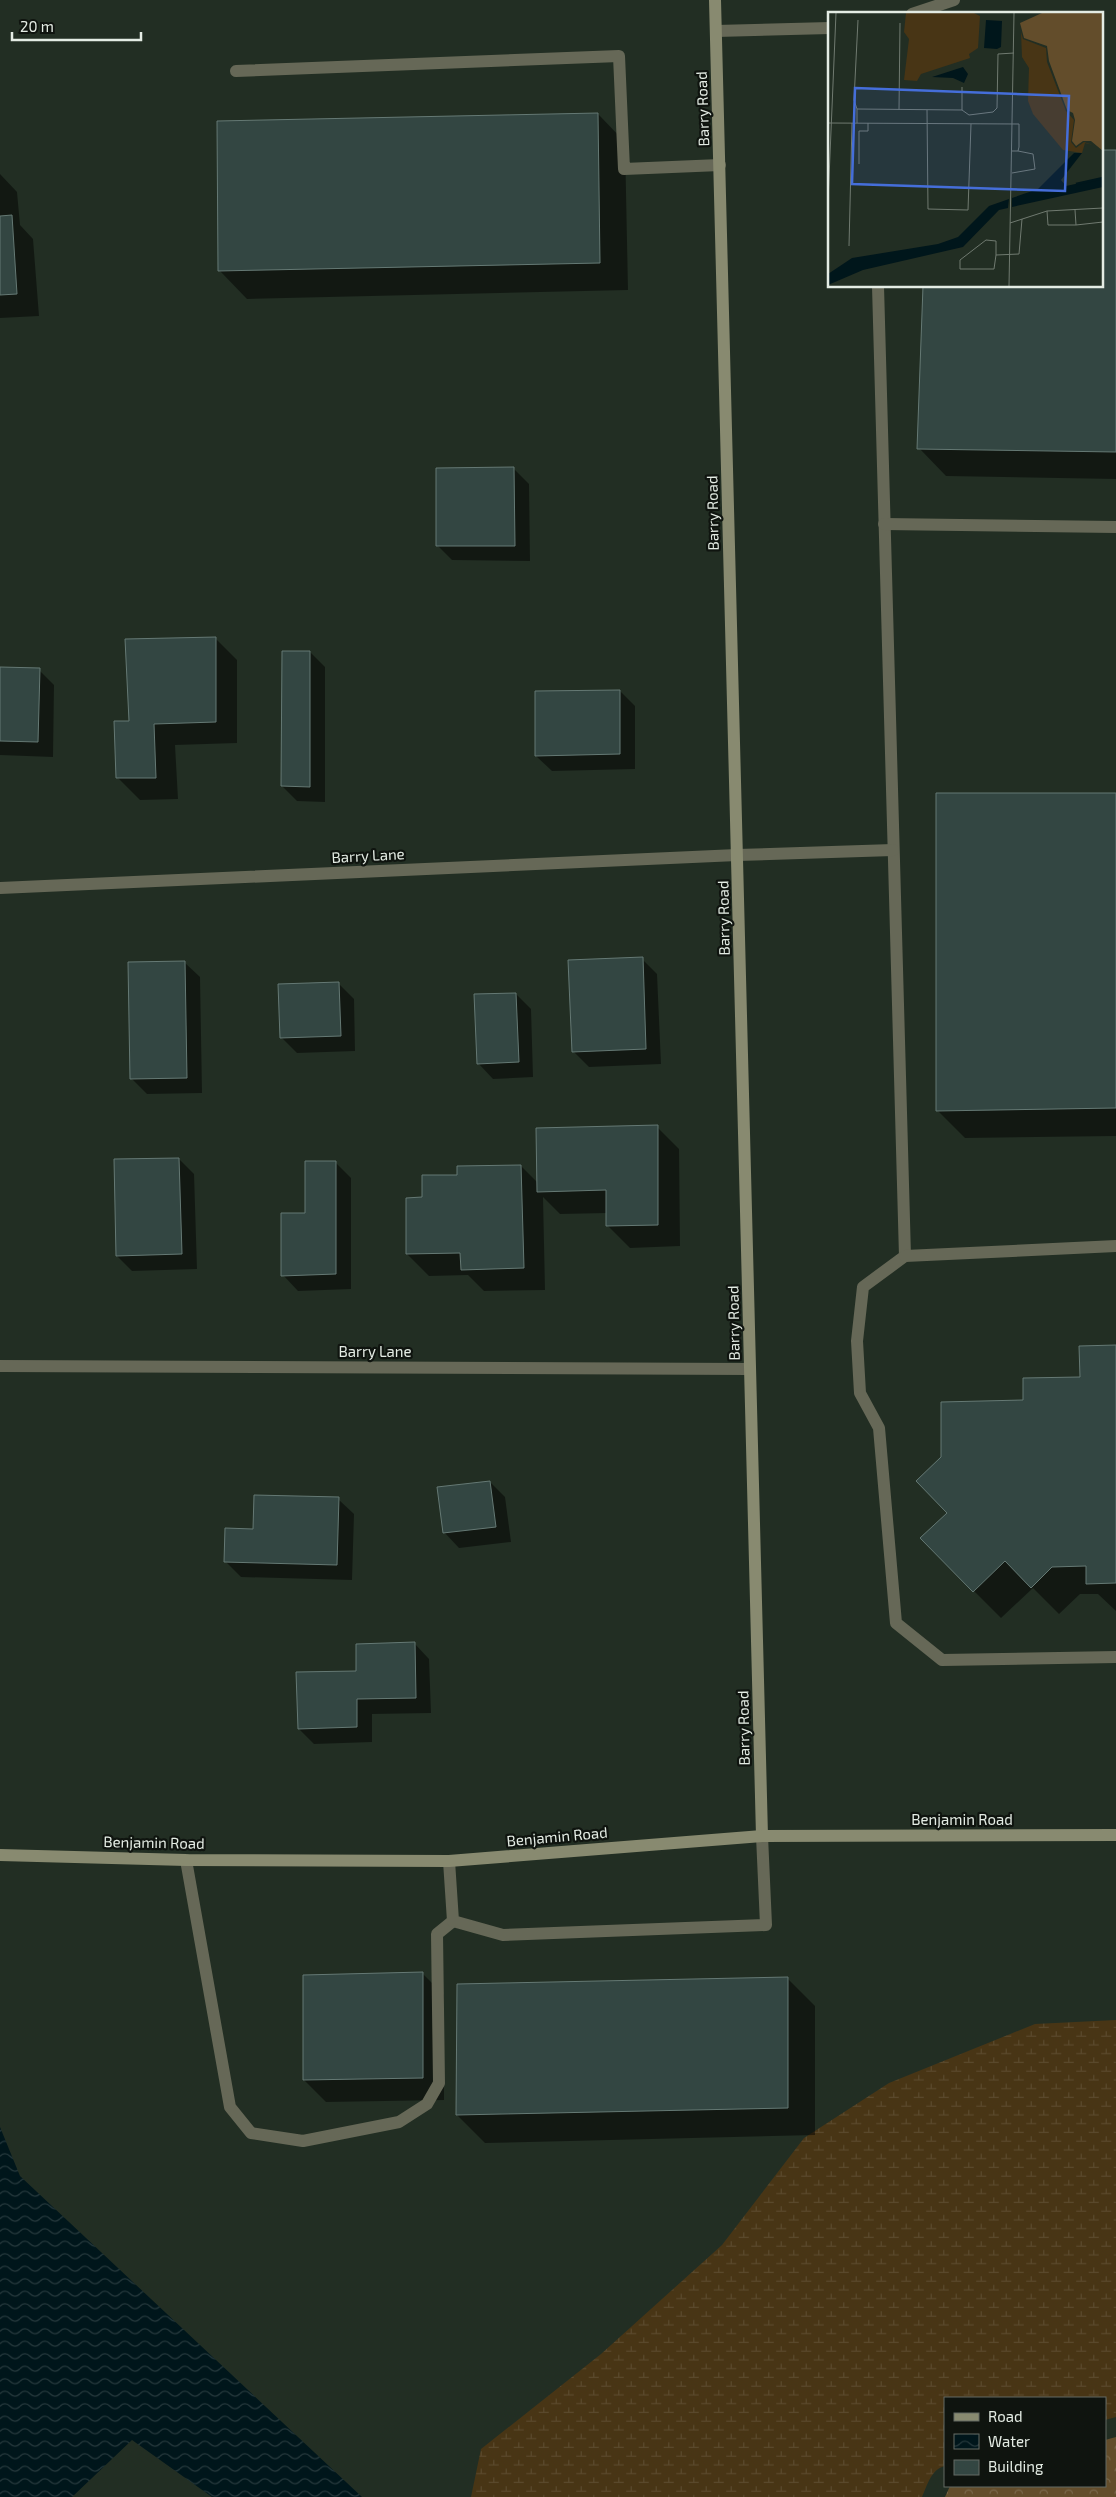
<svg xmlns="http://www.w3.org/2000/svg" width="1116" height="2497" font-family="'Exo 2',sans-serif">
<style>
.forest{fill:url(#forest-crowns)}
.wetland{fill:url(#wetland-marsh)}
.water{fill:url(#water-waves)}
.shadow{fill:#0007}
.building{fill:#334642;stroke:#657974}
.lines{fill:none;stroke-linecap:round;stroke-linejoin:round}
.lane{stroke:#666857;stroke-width:12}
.street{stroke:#666857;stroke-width:12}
.secondary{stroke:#888a70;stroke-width:12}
.labels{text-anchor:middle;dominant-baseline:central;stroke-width:4.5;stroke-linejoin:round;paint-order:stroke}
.street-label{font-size:15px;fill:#e4ece4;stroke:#0f140f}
.inset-river{fill:none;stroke:#00161b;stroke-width:2.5}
.inset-road{fill:none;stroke:#707a70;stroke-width:1}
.view{fill:#456eda;fill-opacity:0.15;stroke:#456eda;stroke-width:2.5}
.inset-edge{fill:none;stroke:#e4ece4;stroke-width:2.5}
</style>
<defs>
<pattern id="forest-crowns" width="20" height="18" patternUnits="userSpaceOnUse" patternTransform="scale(1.25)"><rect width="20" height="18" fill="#634d2b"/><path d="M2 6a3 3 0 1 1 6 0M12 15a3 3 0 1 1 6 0" fill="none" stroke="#79674a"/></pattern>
<pattern id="wetland-marsh" width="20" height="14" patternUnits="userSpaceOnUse" patternTransform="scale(1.25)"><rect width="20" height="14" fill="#483515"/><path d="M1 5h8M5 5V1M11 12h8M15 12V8" fill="none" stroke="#5a492c"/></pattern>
<pattern id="water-waves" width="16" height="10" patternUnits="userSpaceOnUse" patternTransform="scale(1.25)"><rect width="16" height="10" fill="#00161b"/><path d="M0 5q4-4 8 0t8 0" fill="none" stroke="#25383c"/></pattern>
</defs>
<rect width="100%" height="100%" fill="#222e23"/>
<polygon class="forest" points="1116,2437 1116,2497 945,2497 950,2486 1105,2486 1105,2440"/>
<path class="wetland" d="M1116 2020V2417L1105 2420V2398H945V2466C931 2469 927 2486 922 2497H471L481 2449 601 2354 722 2245 804 2138 889 2083 1035 2024Z"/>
<polygon class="water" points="0,2127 20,2176 362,2497 212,2497 132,2440 72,2497 0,2497"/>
<g class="shadow">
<polygon points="598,114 625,142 628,290 247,299 220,271"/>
<polygon points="1116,151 1116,479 946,476 919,448 1102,286"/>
<polygon points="0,174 17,192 20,225 33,239 39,316 0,318"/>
<polygon points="514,469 529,484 530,561 452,560 437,545"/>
<polygon points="215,638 237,660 237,743 175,745 178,799 140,800 118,778 130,722"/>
<polygon points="310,652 325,667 325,802 297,801 282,786"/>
<polygon points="0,668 39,670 54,685 53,757 0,755"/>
<polygon points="620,691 635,706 635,769 552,771 536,756"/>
<polygon points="1116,794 1116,1136 965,1138 937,1110"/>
<polygon points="642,959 657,974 661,1064 589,1067 574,1052"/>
<polygon points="184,962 200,977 202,1093 147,1094 132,1079"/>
<polygon points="338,983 354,999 355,1051 297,1053 281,1037"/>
<polygon points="516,994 531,1009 533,1077 493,1079 478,1063"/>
<polygon points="657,1127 679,1149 680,1246 630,1248 608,1226 608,1213 560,1214 543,1197 545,1290 484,1291 468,1275 429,1276 407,1254 423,1199 458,1176 521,1166 538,1183"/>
<polygon points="179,1159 194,1174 197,1269 132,1271 117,1256"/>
<polygon points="335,1162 351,1178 351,1289 298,1291 283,1275 306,1214"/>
<polygon points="1116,1347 1116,1611 1098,1594 1080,1594 1059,1614 1033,1588 1001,1618 921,1538 949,1513 1024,1401 1081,1378"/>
<polygon points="490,1482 505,1497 511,1542 459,1548 444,1532"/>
<polygon points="338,1499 354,1514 352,1580 241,1577 226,1562 254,1531"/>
<polygon points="414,1643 429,1659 431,1713 372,1714 372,1742 314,1744 299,1729 357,1673"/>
<polygon points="422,1973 444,1995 444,2100 326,2102 304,2080"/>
<polygon points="788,1979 815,2006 815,2135 485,2143 457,2115"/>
</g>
<g class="building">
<polygon points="598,113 600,263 218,271 217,121"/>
<polygon points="1102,150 1116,150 1116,452 917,449 923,286 1102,286"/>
<polygon points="12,215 17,294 0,295 0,216"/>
<polygon points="514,467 515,546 436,546 436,468"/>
<polygon points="216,637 216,722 154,724 156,778 116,778 114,721 129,721 125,639"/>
<polygon points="282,651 310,651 310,787 281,786"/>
<polygon points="0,667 40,668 38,742 0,741"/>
<polygon points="620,690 620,754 535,756 535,691"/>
<polygon points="936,793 1116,793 1116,1108 936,1111"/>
<polygon points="643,957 646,1049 572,1052 568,960"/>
<polygon points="185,961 187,1078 130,1079 128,962"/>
<polygon points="339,982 341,1036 280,1038 278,984"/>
<polygon points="516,993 519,1062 477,1064 474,994"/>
<polygon points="658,1125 658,1225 606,1226 606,1190 537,1192 536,1128"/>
<polygon points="179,1158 182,1254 116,1256 114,1159"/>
<polygon points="305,1161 336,1161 336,1274 281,1276 281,1213 305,1213"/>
<polygon points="521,1165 524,1268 461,1270 460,1253 406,1254 406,1198 422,1197 422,1175 457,1175 457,1166"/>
<polygon points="1116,1345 1116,1583 1086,1584 1086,1566 1052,1567 1031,1588 1005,1561 973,1592 920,1538 947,1513 916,1481 941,1457 941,1402 1023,1400 1023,1378 1080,1377 1079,1346"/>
<polygon points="490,1481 496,1527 443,1533 437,1487"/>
<polygon points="254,1495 339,1497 337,1565 224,1562 225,1528 253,1529"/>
<polygon points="415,1642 416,1698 357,1699 357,1727 298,1729 296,1672 356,1671 356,1644"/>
<polygon points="423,1972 423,2078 303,2080 303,1975"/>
<polygon points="788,1977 788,2108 456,2115 457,1984"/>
</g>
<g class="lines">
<g class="lane">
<polyline points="912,14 954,0"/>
<polyline points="716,31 830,28"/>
<polyline points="236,71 619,56 624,169 720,165"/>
<polyline points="878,286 905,1256 863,1287 857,1341 860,1393 879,1428 896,1623 942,1660 1116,1657"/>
<polyline points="884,524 1116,527"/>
<polyline points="737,855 893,850"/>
<polyline points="905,1256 1116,1246"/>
<polyline points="186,1860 230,2107 251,2133 303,2141 399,2122 427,2104 439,2083 437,1934 453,1921"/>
<polyline points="449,1861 453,1921 503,1935 766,1925 762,1836"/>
</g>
<g class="street">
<polyline points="0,888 737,855"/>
<polyline points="0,1366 750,1369"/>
</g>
<g class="secondary">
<polyline points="715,0 762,1836"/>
<polyline points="0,1855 186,1860 449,1861 762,1836 1116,1835"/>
</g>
</g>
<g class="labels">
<g class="street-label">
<text transform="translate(702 109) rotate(-92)">Barry Road</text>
<text transform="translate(712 513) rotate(-91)">Barry Road</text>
<text transform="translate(368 855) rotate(-3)">Barry Lane</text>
<text transform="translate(723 918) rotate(-91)">Barry Road</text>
<text transform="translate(733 1323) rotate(-91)">Barry Road</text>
<text x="375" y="1351">Barry Lane</text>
<text transform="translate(743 1728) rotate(-91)">Barry Road</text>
<text x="962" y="1819">Benjamin Road</text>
<text transform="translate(557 1836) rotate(-5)">Benjamin Road</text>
<text transform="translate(154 1842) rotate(1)">Benjamin Road</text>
</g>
</g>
<g transform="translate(828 12)">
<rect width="275" height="275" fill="#222e23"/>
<path d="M214 1H275V139L263 129H255L248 134 244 129 247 108 245 101 239 98 221 49 219 34 196 26 192 11Z" fill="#634d2b"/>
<path d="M78 1H146L152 4 150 36 141 42 142 46 93 62 89 69 76 68 81 27 76 20ZM193 20 195 27 218 36 219 50 238 99 246 108 243 130 248 136 256 130 265 133 257 131 254 141 235 138 205 102 200 89 201 56 194 45Z" fill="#483515"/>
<path d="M158 8 174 9 173 35 169 37 156 36ZM135 55 140 62 136 71 125 66 104 65ZM246 141H254L233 168 238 174 275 166V175L184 195V186L210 177ZM181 187 180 196 171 198 135 235 35 258 0 273V262L24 246 110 232 130 225 161 194Z" fill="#00161b"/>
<path class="inset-river" d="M248 172 275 166"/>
<path class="inset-road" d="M134 75V98M29 97 26 88 30 8M71 98 72 11M99 98 100 197 140 198 143 112M0 111 191 112V135L190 139H184M29 111V97L134 98 141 103 165 100 169 96 170 42 186 41M31 152V119H40V111M184 161 207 157 205 142 190 139M0 190 8 1M247 198 248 213 275 210M219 199 220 213H248M182 211 219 199 275 196M21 234 24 111M168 243 166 257H132V248L158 228 168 229V243L191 242 194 207M181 274 186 1"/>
<path class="view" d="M27 76 241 84 237 179 24 172Z"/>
<rect width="275" height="275" class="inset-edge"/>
</g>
<rect x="944" y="2397" width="162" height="90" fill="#0f140f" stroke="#646a64"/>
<rect x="954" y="2413" width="25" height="8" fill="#888a70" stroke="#646a64"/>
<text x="988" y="2422" font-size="15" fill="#e4ece4">Road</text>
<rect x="954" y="2434" width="25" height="15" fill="url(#water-waves)" stroke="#646a64"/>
<text x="988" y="2447" font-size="15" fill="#e4ece4">Water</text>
<rect x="954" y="2460" width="25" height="15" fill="#334642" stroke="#646a64"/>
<text x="988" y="2472" font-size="15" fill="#e4ece4">Building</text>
<path d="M12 32v8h129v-8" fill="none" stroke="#e4ece4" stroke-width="2.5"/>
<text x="20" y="32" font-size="15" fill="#e4ece4" stroke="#0f140f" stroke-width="4" paint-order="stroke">20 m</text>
</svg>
